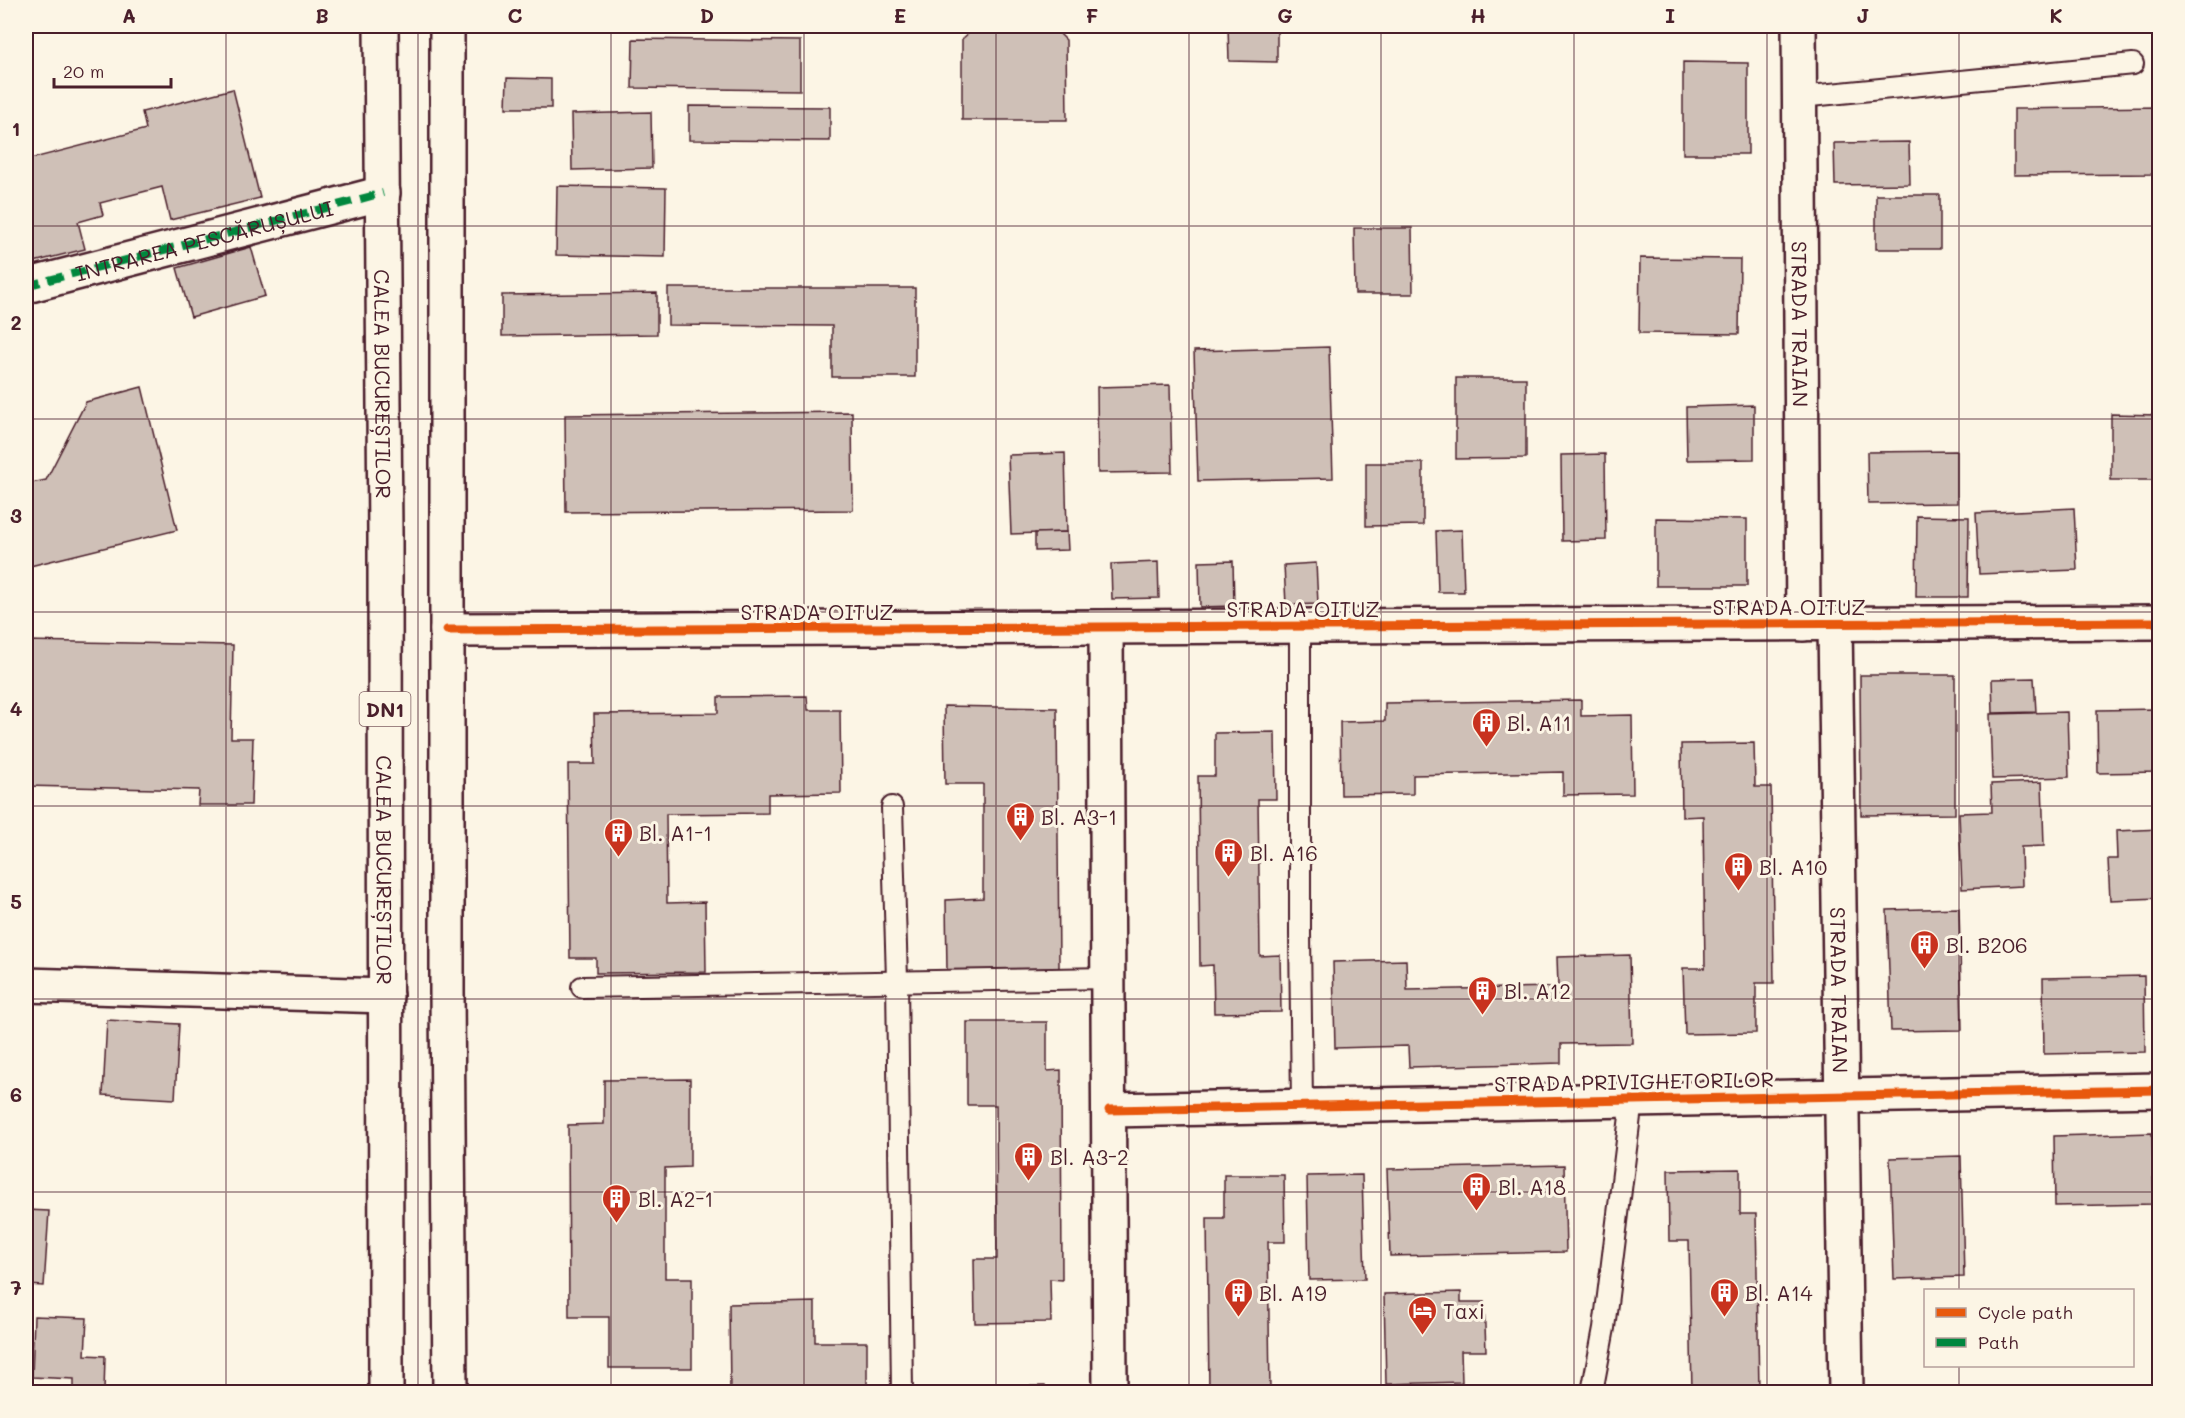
<svg xmlns="http://www.w3.org/2000/svg" width="2185" height="1418" font-family="Mali,sans-serif">
<style>
.building{fill:#cfc0b7;stroke:#4a1f2b;stroke-width:1.5}
.lines{fill:none;stroke-linecap:round;stroke-linejoin:round}
.lane-casing{stroke:#4a1f2b;stroke-width:24}
.street-casing{stroke:#4a1f2b;stroke-width:38}
.highway-casing{stroke:#4a1f2b;stroke-width:38}
.lane{stroke:#fcf5e5;stroke-width:20}
.street{stroke:#fcf5e5;stroke-width:33}
.highway{stroke:#fcf5e5;stroke-width:33}
.quiet{stroke:#00873e;stroke-width:8;stroke-dasharray:15 8;stroke-linecap:butt}
.cycleway-casing{stroke:#fcf5e5;stroke-width:13}
.cycleway{stroke:#e8590c;stroke-width:9}
.grid{fill:none;stroke:#4a1f2b;stroke-width:1.5;stroke-opacity:0.55}
.labels{text-anchor:middle;dominant-baseline:central;stroke-width:6;stroke-linejoin:round;paint-order:stroke}
.shield{fill:#fcf5e5;stroke:#7f5f63;stroke-width:1.5}
.shield-label{font-size:20px;font-weight:bold;fill:#4a1f2b}
.street-label{font-size:21px;fill:#4a1f2b;stroke:#fcf5e5}
.poi-label{font-size:21px;fill:#4a1f2b;stroke:#fcf5e5;text-anchor:start}
.neatline{fill:none;stroke:#4a1f2b;stroke-width:2}
.grid-label{font-size:20px;text-anchor:middle;font-weight:bold;fill:#4a1f2b}
</style>
<rect width="100%" height="100%" fill="#fcf5e5"/>
<filter id="ink" filterUnits="userSpaceOnUse"><feTurbulence type="fractalNoise" baseFrequency=".0167" numOctaves="2"/><feDisplacementMap in="SourceGraphic" scale="12" xChannelSelector="R" yChannelSelector="G"/><feConvolveMatrix kernelMatrix="1 2 1 2 8 2 1 2 1" color-interpolation-filters="sRGB"/></filter>
<g filter="url(#ink)">
<g class="building">
<polygon points="737,26 814,26 814,27 737,30"/>
<polygon points="977,26 1052,26 1066,40 1067,120 962,120 962,39"/>
<polygon points="1228,26 1277,26 1277,62 1229,61"/>
<polygon points="633,39 800,41 800,90 632,88"/>
<polygon points="1683,62 1748,63 1748,154 1683,154"/>
<polygon points="507,78 551,79 551,108 506,108"/>
<polygon points="233,89 260,198 170,220 162,187 100,203 103,215 78,222 85,249 26,264 26,223 32,221 26,197 26,160 146,129 142,112"/>
<polygon points="689,106 830,107 830,141 689,140"/>
<polygon points="2160,107 2160,174 2014,175 2014,109"/>
<polygon points="651,112 652,168 572,170 571,114"/>
<polygon points="1909,142 1910,184 1835,185 1834,143"/>
<polygon points="557,186 666,188 665,257 556,255"/>
<rect x="1876" y="195" width="64" height="54"/>
<polygon points="1354,228 1412,228 1413,294 1355,294"/>
<polygon points="251,247 265,296 191,317 177,268"/>
<polygon points="1640,258 1740,259 1739,334 1639,333"/>
<polygon points="668,288 915,288 915,377 832,377 832,326 668,325"/>
<polygon points="657,293 657,334 502,336 502,295"/>
<polygon points="1329,347 1333,478 1198,481 1194,351"/>
<polygon points="1456,378 1526,378 1526,458 1456,459"/>
<polygon points="1170,385 1172,472 1098,473 1097,387"/>
<polygon points="142,387 177,530 26,567 26,484 46,480 86,402"/>
<polygon points="1754,405 1754,459 1687,460 1686,407"/>
<polygon points="852,412 853,510 566,512 565,415"/>
<polygon points="2111,414 2160,415 2160,480 2111,480"/>
<polygon points="1957,451 1957,503 1868,504 1867,452"/>
<polygon points="1065,453 1067,532 1011,534 1008,455"/>
<polygon points="1605,454 1606,540 1562,541 1561,455"/>
<polygon points="1366,463 1423,463 1423,525 1366,526"/>
<polygon points="2074,508 2077,570 1979,574 1976,513"/>
<polygon points="1917,516 1969,517 1968,597 1916,597"/>
<polygon points="1656,518 1747,519 1747,586 1656,586"/>
<polygon points="1462,530 1464,592 1438,592 1436,531"/>
<polygon points="1067,532 1068,550 1035,551 1035,533"/>
<polygon points="1233,561 1234,606 1200,607 1199,562"/>
<polygon points="1158,562 1159,598 1112,599 1111,564"/>
<polygon points="1316,563 1318,604 1286,605 1284,565"/>
<polygon points="26,641 233,645 231,738 253,738 251,805 198,805 199,790 26,786"/>
<polygon points="1860,675 1955,675 1955,814 1861,815"/>
<polygon points="2034,678 2036,712 1993,713 1992,679"/>
<polygon points="807,696 808,710 840,710 841,793 768,794 768,813 666,814 667,903 705,902 706,972 596,973 596,958 570,958 568,764 595,764 594,714 718,713 718,697"/>
<polygon points="1581,700 1581,716 1632,715 1633,794 1563,795 1563,772 1413,775 1413,794 1341,795 1340,722 1385,721 1385,703"/>
<polygon points="944,706 1057,708 1059,968 947,971 946,900 983,898 983,784 945,784"/>
<polygon points="2160,709 2160,772 2098,773 2097,710"/>
<polygon points="2067,712 2069,777 1992,779 1990,714"/>
<polygon points="1275,732 1276,799 1258,799 1260,956 1280,955 1281,1012 1214,1013 1213,965 1200,966 1198,776 1215,776 1215,733"/>
<polygon points="1754,743 1755,787 1771,787 1774,983 1756,983 1756,1033 1685,1034 1683,968 1705,968 1703,816 1682,817 1681,744"/>
<polygon points="2042,782 2044,846 2021,847 2022,886 1962,889 1959,813 1992,812 1991,784"/>
<polygon points="2160,829 2160,898 2110,900 2108,859 2117,859 2116,831"/>
<polygon points="1959,908 1962,1030 1891,1031 1887,910"/>
<polygon points="1630,955 1632,1043 1561,1044 1561,1063 1409,1067 1408,1046 1335,1048 1333,962 1406,960 1407,990 1558,987 1557,957"/>
<polygon points="2144,976 2145,1052 2044,1054 2043,978"/>
<polygon points="107,1020 179,1024 175,1099 103,1095"/>
<polygon points="967,1022 1047,1022 1047,1071 1061,1070 1062,1280 1050,1279 1051,1322 975,1323 974,1259 997,1259 996,1105 967,1105"/>
<polygon points="690,1079 690,1167 665,1168 665,1278 692,1278 692,1368 609,1368 609,1317 569,1317 568,1125 604,1124 604,1080"/>
<polygon points="2152,1133 2154,1204 2055,1206 2054,1136"/>
<polygon points="1961,1156 1964,1277 1894,1279 1890,1158"/>
<polygon points="1564,1165 1566,1252 1390,1256 1387,1169"/>
<polygon points="1740,1169 1740,1214 1756,1214 1759,1392 1692,1392 1689,1241 1669,1241 1668,1170"/>
<polygon points="1224,1175 1284,1175 1285,1242 1268,1242 1270,1392 1209,1392 1207,1218 1224,1218"/>
<polygon points="1362,1175 1365,1279 1309,1280 1307,1176"/>
<polygon points="26,1210 49,1211 44,1286 26,1285"/>
<polygon points="1461,1292 1461,1302 1484,1302 1486,1351 1461,1351 1462,1382 1386,1384 1384,1294"/>
<polygon points="815,1302 815,1342 867,1342 867,1392 730,1392 729,1304"/>
<polygon points="34,1316 87,1318 85,1355 105,1356 104,1392 74,1392 74,1379 32,1377"/>
<polygon points="1045,1386 1045,1392 978,1392 978,1387"/>
</g>
<g class="lines">
<defs>
<g id="lane">
<polyline points="1800,97 2133,64"/>
<polyline points="1300,626 1300,934 1302,1106"/>
<polyline points="892,807 897,980 902,1392"/>
<polyline points="582,987 1108,978"/>
<polyline points="1592,1392 1604,1328 1632,1100"/>
</g>
<g id="street">
<path id="s1" d="M1799 26 1803 624"/>
<polyline points="26,286 383,193"/>
<path id="s2" d="M1835 624 1846 1392"/>
<path d="M1106 628C1107 883 1111 1138 1110 1392"/>
<polyline points="447,630 2160,622"/>
<polyline points="26,985 386,996"/>
<polyline points="1109,1110 2160,1090"/>
</g>
<g id="highway">
<path id="s3" d="M381 26 385 535 386 1392"/>
<polyline points="447,26 447,991 450,1392"/>
</g>
</defs>
<use href="#lane" class="lane-casing"/>
<use href="#street" class="street-casing"/>
<use href="#highway" class="highway-casing"/>
<use href="#lane" class="lane"/>
<use href="#street" class="street"/>
<use href="#highway" class="highway"/>
<path class="quiet" id="s4" d="M26 286 383 193"/>
<defs>
<g id="cycleway">
<polyline points="447,630 2160,622"/>
<polyline points="1109,1110 2160,1090"/>
</g>
</defs>
<use href="#cycleway" class="cycleway-casing"/>
<use href="#cycleway" class="cycleway"/>
</g>
</g>
<path class="grid" d="M226 26V1392M418 26V1392M611 26V1392M804 26V1392M996 26V1392M1189 26V1392M1381 26V1392M1574 26V1392M1767 26V1392M1959 26V1290M26 226H2160M26 419H2160M26 612H2160M26 806H2160M26 999H2160M26 1192H2160M1959 1366V1392"/>
<defs>
<symbol id="building-pin" viewBox="-11 -11 22 30"><path d="M0 17L-7.5 6A9.5 9.5 0 1 1 7.5 6Z" fill="#c8321e" stroke="#fcf5e5"/><path d="M-4-6H4V6H1V3H-1V6H-4ZM-2.5-4.3h1.7v1.8h-1.7ZM.8-4.3h1.7v1.8H.8ZM-2.5-1h1.7V.8h-1.7ZM.8-1h1.7V.8H.8Z" fill="#fff"/></symbol>
<symbol id="hotel-pin" viewBox="-11 -11 22 30"><path d="M0 17L-7.5 6A9.5 9.5 0 1 1 7.5 6Z" fill="#c8321e" stroke="#fcf5e5"/><path d="M-6-4.5h1.5V1H6V5H4.5V3h-9V5H-6ZM-4 0a1.8 1.8 0 1 1 3.6 0ZM.5 0V-2.5h3Q6-2.5 6 0Z" fill="#fff"/></symbol>
</defs>
<g fill-rule="evenodd">
<use href="#building-pin" x="1470" y="706" width="33" height="45"/>
<use href="#building-pin" x="1004" y="800" width="33" height="45"/>
<use href="#building-pin" x="602" y="816" width="33" height="45"/>
<use href="#building-pin" x="1212" y="836" width="33" height="45"/>
<use href="#building-pin" x="1722" y="850" width="33" height="45"/>
<use href="#building-pin" x="1908" y="928" width="33" height="45"/>
<use href="#building-pin" x="1466" y="974" width="33" height="45"/>
<use href="#building-pin" x="1012" y="1140" width="33" height="45"/>
<use href="#building-pin" x="1460" y="1170" width="33" height="45"/>
<use href="#building-pin" x="600" y="1182" width="33" height="45"/>
<use href="#building-pin" x="1222" y="1276" width="33" height="45"/>
<use href="#building-pin" x="1708" y="1276" width="33" height="45"/>
<use href="#hotel-pin" x="1406" y="1294" width="33" height="45"/>
</g>
<g class="labels">
<rect class="shield" x="359.5" y="692" width="51" height="34" rx="4.5"/>
<g class="shield-label">
<text x="385" y="709">DN1</text>
</g>
<g class="street-label">
<text stroke="none"><textPath href="#s4" startOffset="184">INTRAREA PESCĂRUȘULUI</textPath></text>
<text stroke="none"><textPath href="#s1" startOffset="298">STRADA TRAIAN</textPath></text>
<text stroke="none"><textPath href="#s3" startOffset="358">CALEA BUCUREȘTILOR</textPath></text>
<text x="1789" y="606">STRADA OITUZ</text>
<text x="1303" y="608">STRADA OITUZ</text>
<text x="817" y="611">STRADA OITUZ</text>
<text stroke="none"><textPath href="#s3" startOffset="844">CALEA BUCUREȘTILOR</textPath></text>
<text stroke="none"><textPath href="#s2" startOffset="366">STRADA TRAIAN</textPath></text>
<text transform="translate(1634 1081) rotate(-1)">STRADA PRIVIGHETORILOR</text>
</g>
<g class="poi-label">
<text x="1507" y="722">Bl. A11</text>
<text x="1041" y="816">Bl. A3-1</text>
<text x="639" y="832">Bl. A1-1</text>
<text x="1250" y="852">Bl. A16</text>
<text x="1759" y="866">Bl. A10</text>
<text x="1946" y="944">Bl. B206</text>
<text x="1504" y="990">Bl. A12</text>
<text x="1050" y="1156">Bl. A3-2</text>
<text x="1498" y="1186">Bl. A18</text>
<text x="638" y="1198">Bl. A2-1</text>
<text x="1259" y="1292">Bl. A19</text>
<text x="1745" y="1292">Bl. A14</text>
<text x="1443" y="1310">Taxi</text>
</g>
</g>
<rect width="2185" height="1418" fill="none" stroke="#fcf5e5" stroke-width="66"/>
<rect x="1924" y="1289" width="210" height="78" fill="#fcf5e5" stroke="#b59f9b" stroke-width="1.5"/>
<rect x="1936" y="1308" width="30" height="9" fill="#e8590c" stroke="#b59f9b" stroke-width="1.5"/>
<text x="1978" y="1319" font-size="18" fill="#4a1f2b">Cycle path</text>
<rect x="1936" y="1338" width="30" height="9" fill="#00873e" stroke="#b59f9b" stroke-width="1.5"/>
<text x="1978" y="1349" font-size="18" fill="#4a1f2b">Path</text>
<path d="M54 78v9h117v-9" fill="none" stroke="#4a1f2b" stroke-width="3"/>
<text x="63" y="78" font-size="18" fill="#4a1f2b" stroke="#fcf5e5" stroke-width="4.5" paint-order="stroke">20 m</text>
<rect x="33" y="33" width="2119" height="1352" class="neatline"/>
<g class="grid-label">
<text x="129" y="23">A</text>
<text x="322" y="23">B</text>
<text x="515" y="23">C</text>
<text x="707" y="23">D</text>
<text x="900" y="23">E</text>
<text x="1092" y="23">F</text>
<text x="1285" y="23">G</text>
<text x="1478" y="23">H</text>
<text x="1670" y="23">I</text>
<text x="1863" y="23">J</text>
<text x="2056" y="23">K</text>
<text x="16" y="136">1</text>
<text x="16" y="330">2</text>
<text x="16" y="523">3</text>
<text x="16" y="716">4</text>
<text x="16" y="909">5</text>
<text x="16" y="1102">6</text>
<text x="16" y="1295">7</text>
</g>
</svg>
